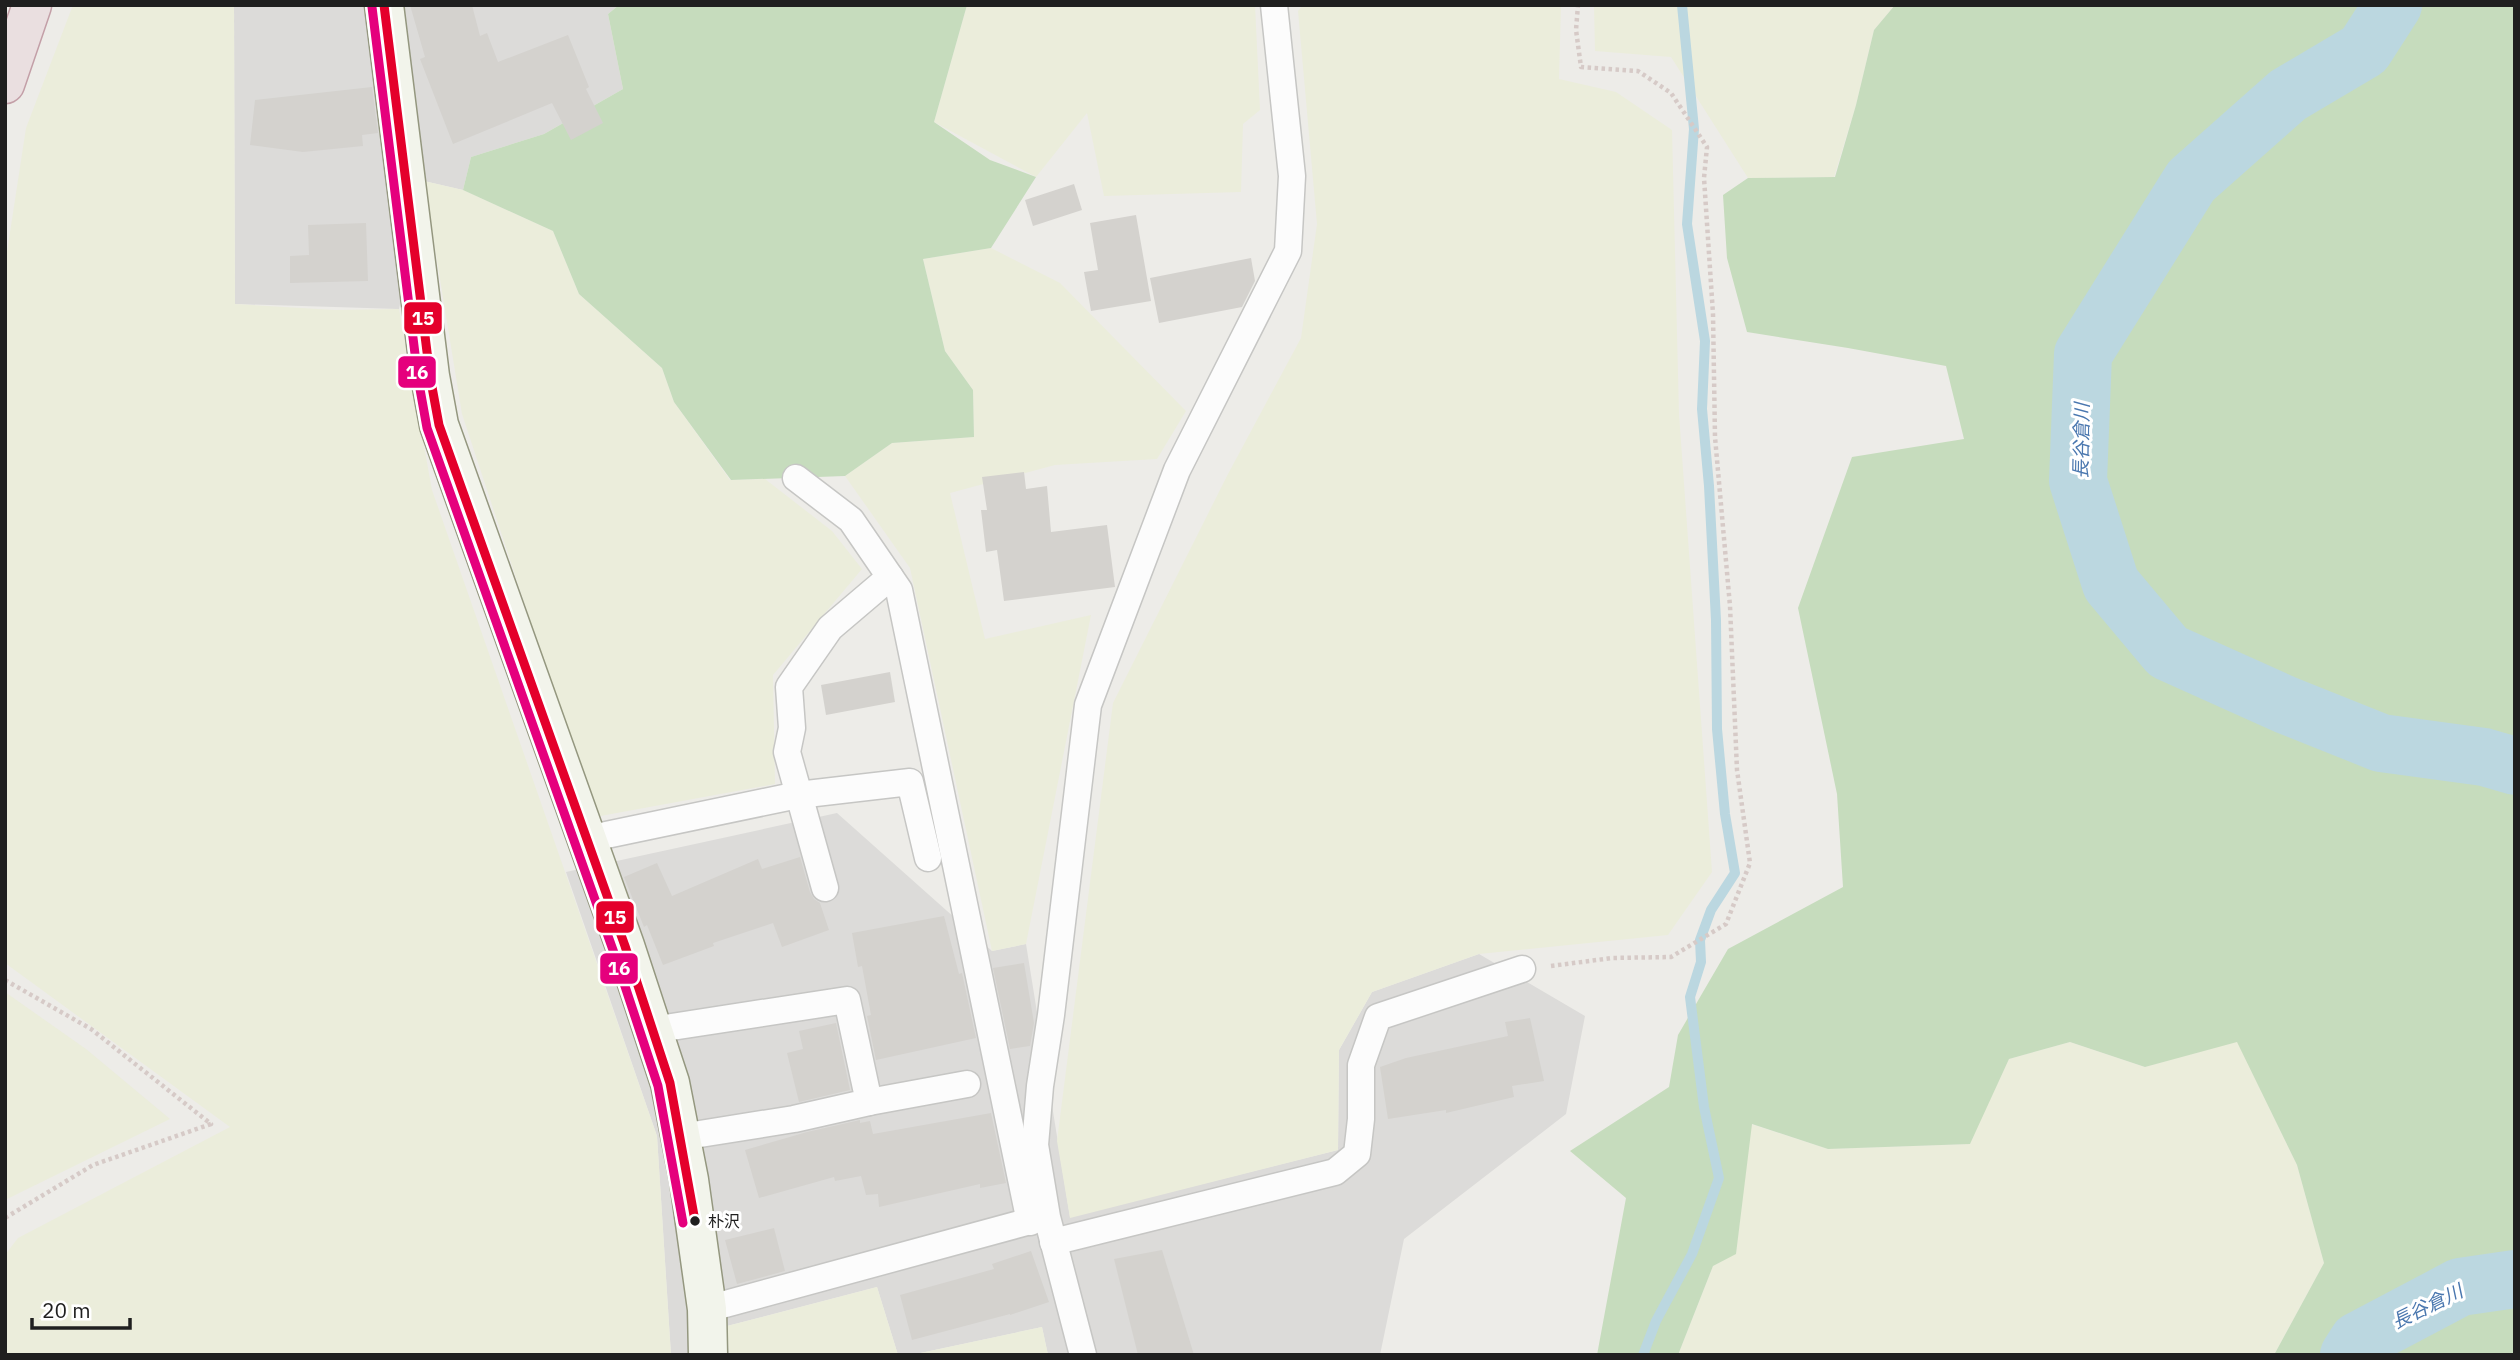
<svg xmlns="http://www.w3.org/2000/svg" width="2520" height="1360" font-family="'IBM Plex Sans','Noto Sans JP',sans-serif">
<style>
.residential{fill:#dcdbd9}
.farmland{fill:#ebeddb}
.forest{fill:#c6dcbd}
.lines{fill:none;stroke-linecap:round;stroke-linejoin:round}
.stream{stroke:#bbd7e0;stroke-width:10}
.river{stroke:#bbd7e0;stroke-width:58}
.building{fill:#d4d2ce}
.street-casing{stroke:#c6c6c4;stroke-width:29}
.secondary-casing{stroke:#94977f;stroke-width:41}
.highway-casing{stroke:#c39fa7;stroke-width:41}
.path{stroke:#d6cac7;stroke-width:4.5;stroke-dasharray:3.5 3.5;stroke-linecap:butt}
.street{stroke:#fcfcfc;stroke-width:26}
.secondary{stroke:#f2f4eb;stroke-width:38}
.highway{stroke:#eadfe0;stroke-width:38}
.bus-1-casing{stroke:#fff;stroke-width:14}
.bus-2-casing{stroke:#fff;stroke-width:14}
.bus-1{stroke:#e4002b;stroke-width:9}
.bus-2{stroke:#e5007d;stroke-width:9}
.bus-dot{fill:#1f1f1f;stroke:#fff;stroke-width:2.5}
.labels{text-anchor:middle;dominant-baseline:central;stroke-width:6;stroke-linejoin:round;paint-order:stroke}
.bus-label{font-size:16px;fill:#1f1f1f;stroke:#fff;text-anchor:start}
.water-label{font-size:19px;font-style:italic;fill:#4a77af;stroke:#fff}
.line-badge{stroke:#fff;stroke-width:2.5}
.badge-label{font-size:19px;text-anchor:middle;font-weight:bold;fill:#fff}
</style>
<rect width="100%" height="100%" fill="#edece8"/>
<g class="residential">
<polygon points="234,5 619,5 608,14 623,89 544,134 471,157 463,190 424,181 399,309 235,304"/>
<polygon points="837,813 992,951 1026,944 1070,1217 1338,1150 1339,1050 1372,992 1479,954 1585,1016 1566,1114 1404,1239 1380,1355 1048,1355 1042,1327 911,1355 898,1355 877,1287 727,1326 729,1355 671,1355 657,1136 566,872"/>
</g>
<g class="farmland">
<polygon points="73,5 234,5 235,304 335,310 399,309 432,490 657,1136 671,1355 5,1355 5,1255 18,1238 230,1127 5,963 5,265 26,128"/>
<polygon points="967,5 1255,5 1260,110 1243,124 1241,192 1104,196 1087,113 1036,177 934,122"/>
<polygon points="1303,5 1561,5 1559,79 1616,92 1672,130 1679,414 1712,872 1668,935 1479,954 1372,992 1339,1050 1338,1150 1070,1218 1057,1141 1113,703 1228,474 1301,338 1317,224 1298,11"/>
<polygon points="1594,5 1895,5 1874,30 1856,105 1834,177 1748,178 1671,57 1595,51"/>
<polygon points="424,181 463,190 553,231 579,294 662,368 674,402 730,480 765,479 832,531 862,569 773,675 775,784 595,817 462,414"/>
<polygon points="991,248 1060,283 1186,411 1157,459 1055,465 950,493 985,639 1091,615 1026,944 992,951 910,568 845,476 892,443 974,437 973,390 945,351 923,259"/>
<polygon points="5,992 86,1049 170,1119 5,1200"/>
<polygon points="2237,1041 2297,1165 2324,1263 2274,1355 1678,1355 1713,1266 1736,1253 1751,1124 1828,1149 1969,1144 2009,1059 2070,1042 2145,1067"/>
<polygon points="877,1287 898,1355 729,1355 727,1326"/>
<polygon points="1042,1327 1048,1355 911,1355"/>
</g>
<g class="forest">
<polygon points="619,5 967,5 934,122 990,160 1036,177 991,248 923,259 945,351 973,390 974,437 892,443 845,476 731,480 674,402 662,368 579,294 553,231 463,190 471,157 544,134 623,89 608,14"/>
<polygon points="1895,5 2515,5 2515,1355 2274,1355 2324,1263 2297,1165 2237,1042 2145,1067 2070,1042 2009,1059 1970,1144 1828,1149 1752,1124 1736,1254 1713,1266 1678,1355 1597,1355 1626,1198 1570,1151 1669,1087 1678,1035 1728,949 1843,887 1837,794 1798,608 1852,457 1964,439 1946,366 1848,348 1747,332 1727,258 1723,195 1748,178 1835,177 1856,105 1874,30"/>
</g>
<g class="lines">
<polyline class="stream" points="1643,1355 1656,1321 1692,1254 1719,1178 1704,1107 1690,997 1701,962 1700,940 1711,910 1735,873 1725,814 1717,729 1716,620 1709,486 1702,409 1705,341 1687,224 1694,129 1682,5"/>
<g class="river">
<polyline points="2393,5 2364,50 2288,95 2191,181 2083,354 2078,481 2111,584 2168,652 2286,705 2381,743 2484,757 2515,766"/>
<polyline points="2349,1355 2358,1341 2460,1287 2515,1279"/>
</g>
</g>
<g class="building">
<polygon points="410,5 472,5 480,36 487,33 498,62 568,35 589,87 586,89 603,123 571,140 552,103 453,144 420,59 425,57"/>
<polygon points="372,87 378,133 362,135 363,146 303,152 250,145 255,100"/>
<polygon points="1074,184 1082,210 1033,226 1025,200"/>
<polygon points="1136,215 1151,301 1091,311 1084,272 1098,270 1090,223"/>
<polygon points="366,223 368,281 290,283 290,256 309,255 308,225"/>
<polygon points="1251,258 1255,281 1242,307 1159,323 1150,278"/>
<polygon points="1024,472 1026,489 1047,486 1051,532 1107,525 1115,587 1004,601 997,550 986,552 981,510 987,510 982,477"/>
<polygon points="890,672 895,702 826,715 821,685"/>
<polygon points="800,857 810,892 814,899 820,903 829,930 782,947 773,923 713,943 714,946 663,965 647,925 644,927 624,877 657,863 672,896 758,859 762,869"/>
<polygon points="944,916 959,974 962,973 976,1038 876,1060 867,1016 871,1015 862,966 858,967 852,933"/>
<polygon points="1024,963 1034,1023 1030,1046 1010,1049 993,968"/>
<polygon points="1530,1018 1544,1081 1512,1086 1514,1097 1446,1113 1446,1110 1388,1119 1380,1067 1406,1058 1508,1036 1505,1022"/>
<polygon points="836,1023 850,1090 799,1102 787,1053 803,1049 799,1031"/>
<polygon points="991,1113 1006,1183 980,1188 980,1184 879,1207 878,1194 866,1195 861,1176 835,1181 834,1177 759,1198 745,1150 807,1132 860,1120 860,1123 870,1121 873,1134"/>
<polygon points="774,1228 785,1271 737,1284 725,1240"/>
<polygon points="1162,1250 1194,1355 1138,1355 1114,1259"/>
<polygon points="1031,1251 1049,1302 1010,1315 1010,1314 912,1340 900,1295 994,1269 992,1264"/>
</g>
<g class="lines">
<defs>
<g id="street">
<polyline points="796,478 851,520 899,590 1030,1222"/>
<polyline points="587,839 798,795 910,782 928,858"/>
<polyline points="825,888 787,752 792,728 789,687 830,628 890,577"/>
<polyline points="652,1030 847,1000 869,1102 794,1119 681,1137"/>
<polyline points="869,1102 967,1084"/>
<polyline points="1053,1242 1335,1172 1357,1154 1361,1119 1361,1065 1378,1017 1522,969"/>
<polyline points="707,1309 1045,1217"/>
<polyline points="1083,1355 1047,1217 1035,1145 1040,1086 1051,1015 1088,705 1177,470 1288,251 1292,176 1274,5"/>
</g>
<polyline id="secondary" points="384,5 430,376 439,425 625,946 670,1083 689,1180 707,1309 708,1355"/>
<polyline id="highway" points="5,84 32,5"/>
</defs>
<use href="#street" class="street-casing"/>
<use href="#secondary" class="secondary-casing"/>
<use href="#highway" class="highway-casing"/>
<g class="path">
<polyline points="1551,966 1612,958 1671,957 1726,924 1750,863 1737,770 1730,606 1715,437 1713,314 1704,178 1707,147 1671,93 1638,71 1581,67 1576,30 1578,5"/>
<polyline points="5,980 91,1029 211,1124 93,1165 5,1218"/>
</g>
<use href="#street" class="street"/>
<use href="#secondary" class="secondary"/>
<use href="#highway" class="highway"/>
<defs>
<polyline id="bus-1" points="384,5 430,376 439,425 625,946 670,1083 695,1221"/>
<polyline id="bus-2" points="372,7 418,378 427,428 613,950 658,1086 683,1223"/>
</defs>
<use href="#bus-1" class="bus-1-casing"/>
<use href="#bus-2" class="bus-2-casing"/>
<use href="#bus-1" class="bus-1"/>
<use href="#bus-2" class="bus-2"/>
</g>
<circle class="bus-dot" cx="695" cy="1221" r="6"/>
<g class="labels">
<g class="bus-label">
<text x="708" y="1221">朴沢</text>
</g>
<g class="water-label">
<text transform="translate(2081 441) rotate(-89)">長谷倉川</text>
<text transform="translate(2427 1306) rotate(-26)">長谷倉川</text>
</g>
</g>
<g class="line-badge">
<rect x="403" y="301" width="40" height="34" rx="7" fill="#e4002b"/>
<rect x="397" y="355" width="40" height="34" rx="7" fill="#e5007d"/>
<rect x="595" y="900" width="40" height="34" rx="7" fill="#e4002b"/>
<rect x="599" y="952" width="40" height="33" rx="7" fill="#e5007d"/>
</g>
<g class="badge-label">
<text x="423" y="325">15</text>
<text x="417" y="379">16</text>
<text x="615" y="924">15</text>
<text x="619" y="975">16</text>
</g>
<rect width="2520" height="1360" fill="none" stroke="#1f1f1f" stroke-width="14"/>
<path d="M32 1318v10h98v-10" fill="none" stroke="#1f1f1f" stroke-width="3.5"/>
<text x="42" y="1318" font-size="21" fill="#1f1f1f" stroke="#ffffff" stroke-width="5" paint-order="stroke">20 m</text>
</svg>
